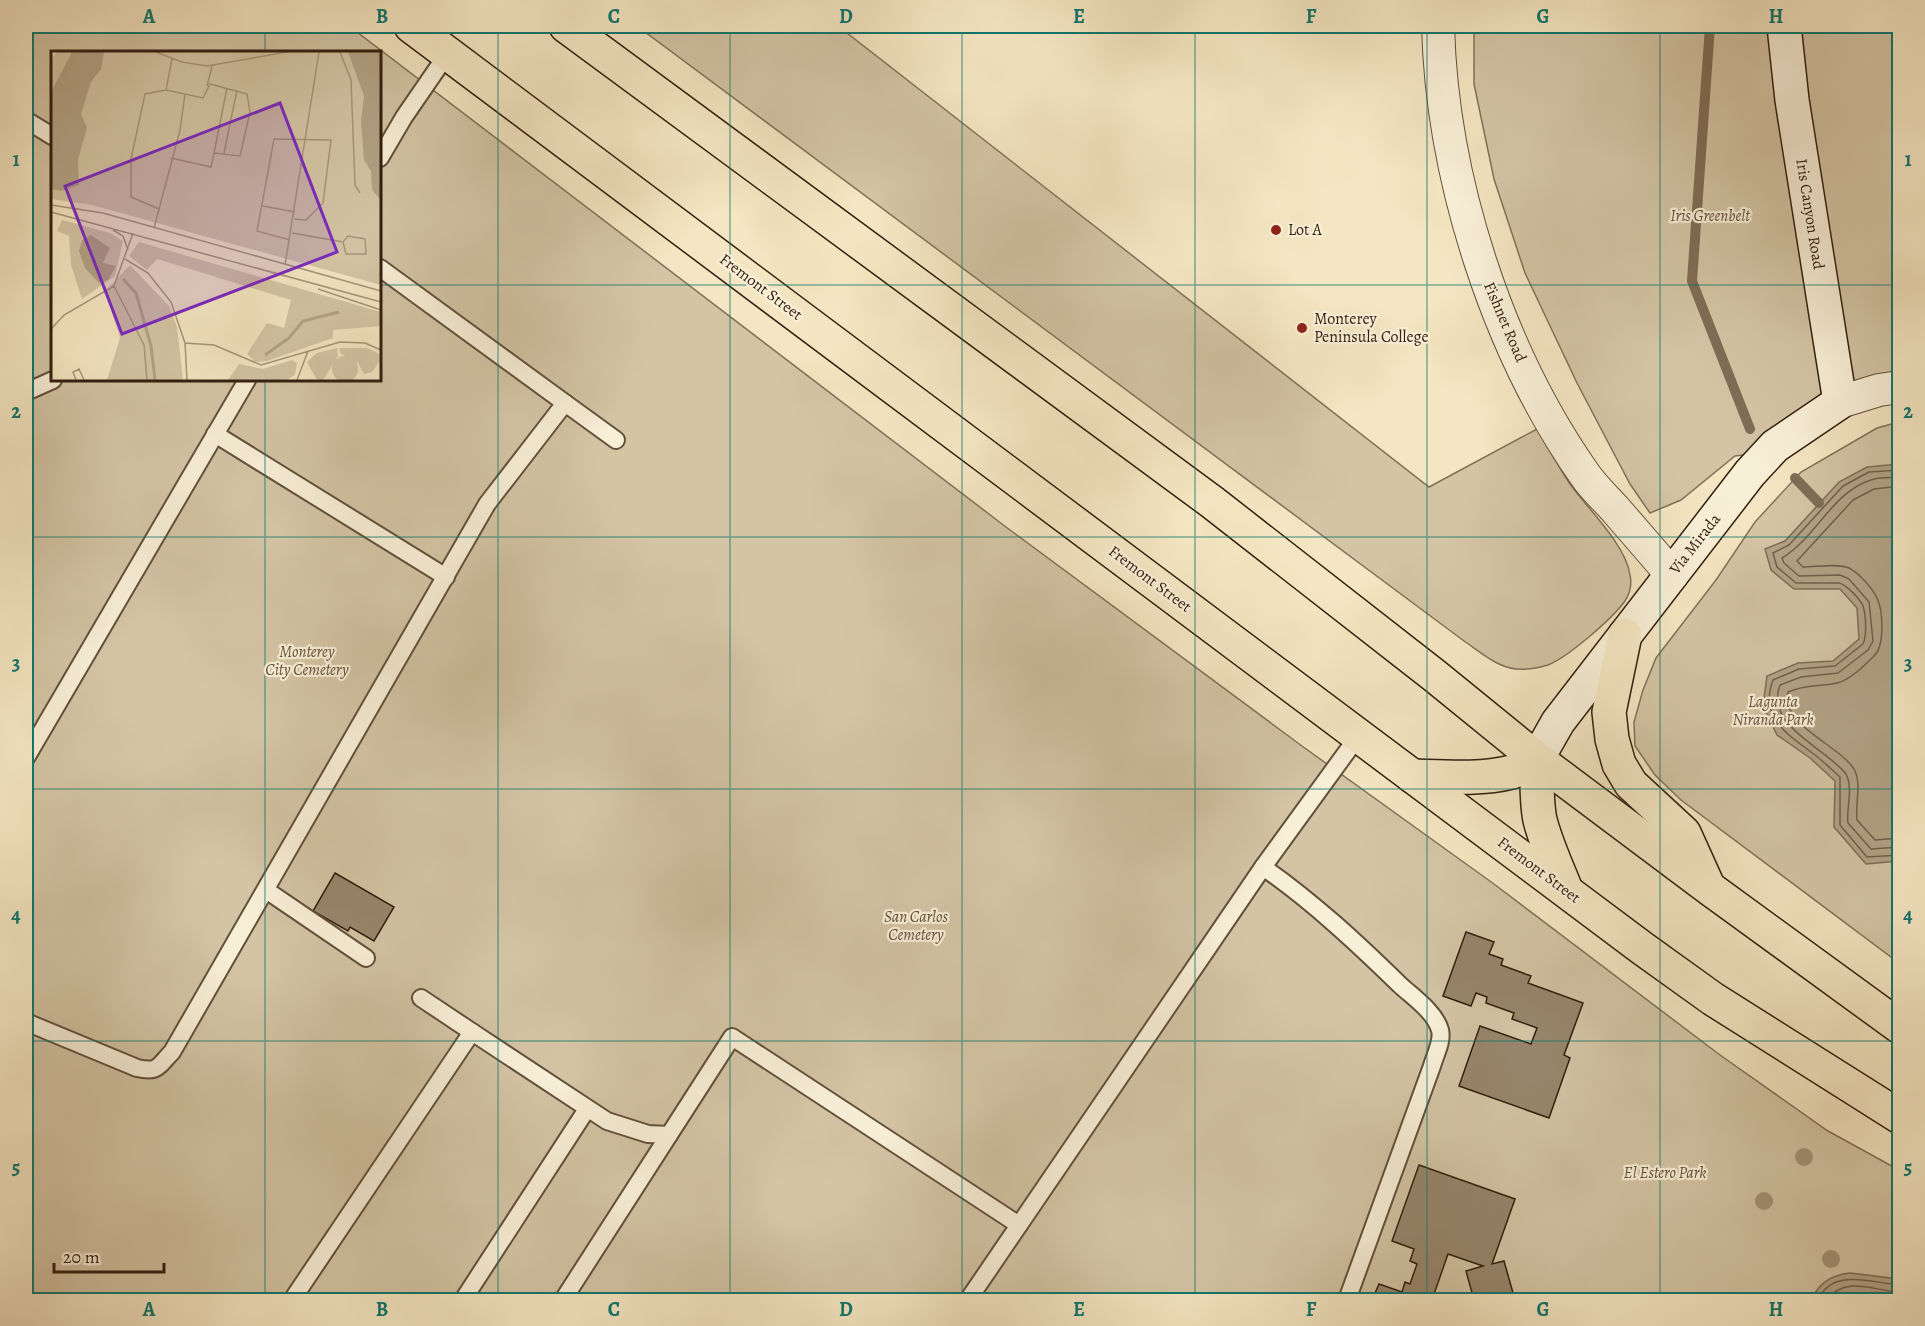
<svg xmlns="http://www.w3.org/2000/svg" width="1925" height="1326" font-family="Alegreya,serif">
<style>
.green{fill:#d3c4a4;stroke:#83715a;stroke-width:1.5;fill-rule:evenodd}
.water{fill:#b2a285;stroke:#7f6d56;stroke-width:1.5}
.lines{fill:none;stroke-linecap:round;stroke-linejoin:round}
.shore{stroke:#72604a;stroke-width:1.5}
.stream{stroke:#7f6d56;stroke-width:10}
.building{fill:#97866c;stroke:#331e0f;stroke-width:1.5}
.lane-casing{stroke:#63503c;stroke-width:20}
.street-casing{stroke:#63503c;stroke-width:34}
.secondary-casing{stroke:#331e0f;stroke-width:36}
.primary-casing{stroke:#331e0f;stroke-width:36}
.lane{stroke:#f8efd7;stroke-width:16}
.street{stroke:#f8efd7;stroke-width:32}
.secondary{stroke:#f8efd7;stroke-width:33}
.primary{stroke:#f4e6c2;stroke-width:33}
.tree{fill:#a49478}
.grid{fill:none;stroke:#0f766e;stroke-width:1.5;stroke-opacity:0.55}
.poi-dot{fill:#8f2418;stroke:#f8efd7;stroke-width:2}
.labels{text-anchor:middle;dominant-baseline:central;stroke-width:4.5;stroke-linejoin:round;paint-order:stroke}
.street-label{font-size:16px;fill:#331e0f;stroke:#f8efd7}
.park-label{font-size:16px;font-style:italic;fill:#63503c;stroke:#f8efd7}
.poi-label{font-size:16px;fill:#331e0f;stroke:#f8efd7;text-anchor:start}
.inset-river{fill:none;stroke:#b2a285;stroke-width:3}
.inset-road{fill:none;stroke:#a7967a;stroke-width:1.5}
.view{fill:#7b2cbf;fill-opacity:0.15;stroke:#7b2cbf;stroke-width:3}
.inset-edge{fill:none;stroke:#331e0f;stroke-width:3}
.neatline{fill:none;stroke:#0f766e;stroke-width:2}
.grid-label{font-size:20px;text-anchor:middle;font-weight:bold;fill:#0f766e}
</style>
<rect width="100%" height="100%" fill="#f4e6c2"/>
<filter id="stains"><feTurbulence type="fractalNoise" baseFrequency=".00333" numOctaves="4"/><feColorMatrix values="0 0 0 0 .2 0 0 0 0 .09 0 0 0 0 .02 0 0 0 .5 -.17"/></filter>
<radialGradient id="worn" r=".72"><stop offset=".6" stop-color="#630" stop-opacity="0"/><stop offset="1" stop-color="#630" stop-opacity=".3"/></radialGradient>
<g class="green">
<path d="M26 26H349L1006 527 1302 746 1494 884 1720 1055 1828 1131 1899 1170V1300H26ZM52 52H380V380H52Z"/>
<path d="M637 26H838L1429 487 1537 429C1548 447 1558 466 1570 484 1588 509 1626 545 1630 575 1632 584 1630 593 1625 601 1612 619 1568 657 1548 665 1538 668 1527 670 1516 669 1497 667 1480 652 1464 641Z"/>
<polygon points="1474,26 1899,26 1899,387 1769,452 1735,456 1681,500 1650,513 1630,484 1577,383 1525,273 1494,179 1474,84"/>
<polygon points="1899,422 1899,963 1681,800 1655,775 1635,746 1634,722 1643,690 1656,658 1716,580 1755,522 1801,472 1877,428"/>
</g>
<g class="water">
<polygon points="1899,464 1899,861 1866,864 1834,827 1835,781 1810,758 1777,735 1763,706 1767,676 1798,663 1833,661 1859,639 1857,608 1840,589 1794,589 1771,570 1765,549 1785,541 1839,482 1867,467"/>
<path d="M1850 1273 1899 1279V1300H1811C1819 1283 1831 1275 1850 1273Z"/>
</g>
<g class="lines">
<g class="shore">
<path d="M1900 470 1869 472 1843 486 1789 545 1773 553 1777 567 1796 583H1839C1847 585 1860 599 1863 606 1866 615 1867 636 1863 644L1835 666 1799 669 1773 680C1759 717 1786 733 1811 752 1821 759 1831 769 1840 777V825L1867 857 1900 855"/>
<path d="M1900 477C1891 478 1879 477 1871 480 1832 492 1816 538 1782 558L1784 563 1799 576 1840 575 1849 579 1869 602 1873 641 1868 650 1838 673 1801 677 1780 685C1766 721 1812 742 1835 763 1839 767 1845 771 1847 776 1853 790 1846 809 1848 823L1871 849 1900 847"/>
<path d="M1900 486 1874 489 1853 500 1797 561 1803 567C1817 567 1836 563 1849 568 1859 573 1873 589 1877 598 1883 611 1885 646 1874 656 1865 665 1850 680 1837 683 1819 687 1806 684 1788 692 1779 724 1839 745 1854 769 1862 783 1855 804 1857 820L1875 840 1900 838"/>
<path d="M1818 1300C1833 1267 1871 1283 1900 1285"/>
<path d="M1826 1300C1847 1275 1872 1291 1900 1292"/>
</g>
<g class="stream">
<polyline points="1710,26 1692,281 1750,429"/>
<polyline points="1795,478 1819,503"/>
<polyline points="1900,887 1900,892"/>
</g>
</g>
<g class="building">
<polygon points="335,873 394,907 374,941 350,927 348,931 313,911"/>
<polygon points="1466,932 1494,942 1489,954 1503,959 1501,965 1531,976 1528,983 1583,1003 1564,1055 1570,1058 1549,1118 1459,1086 1480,1026 1531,1044 1537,1028 1512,1019 1514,1013 1486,1003 1487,997 1476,993 1471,1006 1443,996"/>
<polygon points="1419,1165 1515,1199 1492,1264 1504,1261 1515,1300 1474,1300 1466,1271 1483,1266 1448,1254 1432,1300 1372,1300 1379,1284 1402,1292 1405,1282 1410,1284 1417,1264 1410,1261 1414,1249 1392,1241"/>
</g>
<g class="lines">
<defs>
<g id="lane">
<polyline points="26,120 52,136"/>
<polyline points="380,158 404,117 448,53"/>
<polyline points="26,392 53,380"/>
<polyline points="565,403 616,440"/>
<polyline points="215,434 446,577"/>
<polyline points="26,758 247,380"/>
<path d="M1263 867C1313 902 1357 943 1400 985 1413 997 1435 1012 1440 1030 1443 1041 1435 1055 1432 1066L1347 1300"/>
<polyline points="266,890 366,958"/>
<polyline points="421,998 472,1032"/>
<path d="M26 1022 137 1068C159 1073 158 1066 172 1052L487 504 565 403 380 268"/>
<polyline points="292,1300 472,1032 607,1121 648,1134 669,1135 732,1037 1019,1225"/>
<polyline points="463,1300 587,1109"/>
<polyline points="563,1300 669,1135"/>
<polyline points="968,1300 1263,867 1359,735"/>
</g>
<g id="street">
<path d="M1438 26C1442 178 1497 350 1585 475 1593 487 1605 498 1615 509 1634 531 1653 553 1672 575"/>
<polyline points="1840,402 1879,390 1900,387"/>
</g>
<polyline id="secondary" points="1537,759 1558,722 1750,473 1775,446 1840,402 1792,100 1784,26"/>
<g id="primary">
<polyline points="411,26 1642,948 1713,999 1900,1117"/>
<polyline points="566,26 1212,502 1435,676 1537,759 1709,888 1900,1027"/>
<polyline points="1625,635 1609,712 1612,739 1619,764 1631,784 1684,833 1707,884"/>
<path d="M1537 759C1537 779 1536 800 1540 820 1546 844 1557 867 1566 890"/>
<path d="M1412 776C1445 777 1480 780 1512 772 1520 769 1529 763 1537 759"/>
</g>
</defs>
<use href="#lane" class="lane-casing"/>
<use href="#street" class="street-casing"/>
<use href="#secondary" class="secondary-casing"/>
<use href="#primary" class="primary-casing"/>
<use href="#lane" class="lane"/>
<use href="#street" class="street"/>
<use href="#secondary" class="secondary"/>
<use href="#primary" class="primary"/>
</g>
<g class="tree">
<circle cx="1804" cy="1157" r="9"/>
<circle cx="1764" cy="1201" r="9"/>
<circle cx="1831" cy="1259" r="9"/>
</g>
<path class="grid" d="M265 26V52M498 26V1300M730 26V1300M962 26V1300M1195 26V1300M1427 26V1300M1660 26V1300M26 285H52M380 285H1900M265 380V1300M26 537H1900M26 789H1900M26 1041H1900"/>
<g class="poi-dot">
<circle cx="1276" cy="230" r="6"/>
<circle cx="1302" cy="328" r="6"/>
</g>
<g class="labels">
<g class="street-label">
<text transform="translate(1810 214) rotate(81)">Iris Canyon Road</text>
<text transform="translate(761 287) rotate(37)">Fremont Street</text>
<text transform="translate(1505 322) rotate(67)">Fishnet Road</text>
<text transform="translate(1695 544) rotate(-52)">Via Mirada</text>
<text transform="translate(1150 579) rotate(37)">Fremont Street</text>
<text transform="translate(1539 870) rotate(37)">Fremont Street</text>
</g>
<g class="park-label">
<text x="1710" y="216">Iris Greenbelt</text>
<text x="307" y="652">Monterey<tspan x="307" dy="18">City Cemetery</tspan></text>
<text x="1773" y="702">Lagunta<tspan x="1773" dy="18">Niranda Park</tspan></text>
<text x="916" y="917">San Carlos<tspan x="916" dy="18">Cemetery</tspan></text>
<text x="1665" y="1173">El Estero Park</text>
</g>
<g class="poi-label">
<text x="1288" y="230">Lot A</text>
<text x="1314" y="319">Monterey<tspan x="1314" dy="18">Peninsula College</tspan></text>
</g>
</g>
<g transform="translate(51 51)">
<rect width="330" height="330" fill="#f4e6c2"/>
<path d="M6 1H330V234L41 154 0 148V8ZM11 169 59 182 72 190 64 225 31 248 20 214 18 185 6 180ZM88 191 330 261V275L282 279V287L216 310 204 311 196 303 216 272 233 277 240 249 106 208 96 219 78 205ZM79 214 118 255 126 276 132 329H56L69 287 54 240ZM286 297 287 305 272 329H266L256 311 266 302ZM288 297H316L328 303 329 310 321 321 313 323 307 312 290 303ZM281 318a13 13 0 1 1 26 0a13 13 0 1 1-26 0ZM241 309 246 312 244 324 235 329H177L188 313 212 318Z" fill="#d3c4a4"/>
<path d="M21 1H53L50 18 40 31 30 63 36 77 27 109 28 134 10 140 0 138V41ZM297 1H330V149L321 139 320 120 313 109 310 69 313 45ZM40 184 59 197 52 212 65 215 57 229 48 232 34 217 28 200 31 189Z" fill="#b2a285"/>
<path class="inset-river" d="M72 228 85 242 100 295 104 329M214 304 238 287 252 270 288 261"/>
<path class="inset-road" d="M105 1 131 11 156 15 236 1M289 1 300 29 304 134 309 142M156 35 161 15M115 39 121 8M163 102 176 37M173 102 186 39M0 154 52 162 330 240M212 155 244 161M108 158 80 146V108L94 43 115 39 152 47 159 33 196 43 199 61 189 105 163 102 160 116 120 107M0 161 330 251M103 177 129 79 134 43M62 179 72 185 77 199M241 182 292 191 295 203H315L314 188 297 185 292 191M239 189 206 180 223 88 280 89 272 152 255 169 243 168M74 208 97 222 120 251 134 292 136 329M234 214 268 1M63 235 93 294 96 329M267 238 330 259M0 278 13 264 63 235 82 182M134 292 163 294 210 314 289 291 314 292 330 299M25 329 22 321 28 318 33 329M246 329 257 300"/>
<path class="view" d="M229 52 286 201 71 283 14 135Z"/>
<rect width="330" height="330" class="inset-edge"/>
</g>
<rect width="1925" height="1326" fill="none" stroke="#f4e6c2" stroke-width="66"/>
<path d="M54 1263v9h110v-9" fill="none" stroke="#331e0f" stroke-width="3"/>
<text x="63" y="1263" font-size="18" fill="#331e0f" stroke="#f8efd7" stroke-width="4.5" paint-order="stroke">20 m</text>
<rect x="33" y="33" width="1859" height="1260" class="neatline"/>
<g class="grid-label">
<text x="149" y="23">A</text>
<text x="382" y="23">B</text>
<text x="614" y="23">C</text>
<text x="846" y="23">D</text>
<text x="1079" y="23">E</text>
<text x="1311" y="23">F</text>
<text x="1543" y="23">G</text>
<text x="1776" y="23">H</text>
<text x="16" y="166">1</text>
<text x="1908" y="166">1</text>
<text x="16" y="418">2</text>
<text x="1908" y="418">2</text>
<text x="16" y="670">3</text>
<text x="1908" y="670">3</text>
<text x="16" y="922">4</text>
<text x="1908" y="922">4</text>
<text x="16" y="1174">5</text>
<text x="1908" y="1174">5</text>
<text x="149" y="1316">A</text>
<text x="382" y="1316">B</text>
<text x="614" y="1316">C</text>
<text x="846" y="1316">D</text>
<text x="1079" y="1316">E</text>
<text x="1311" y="1316">F</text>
<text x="1543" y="1316">G</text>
<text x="1776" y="1316">H</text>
</g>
<rect width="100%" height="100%" filter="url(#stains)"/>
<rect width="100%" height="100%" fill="url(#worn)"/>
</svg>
